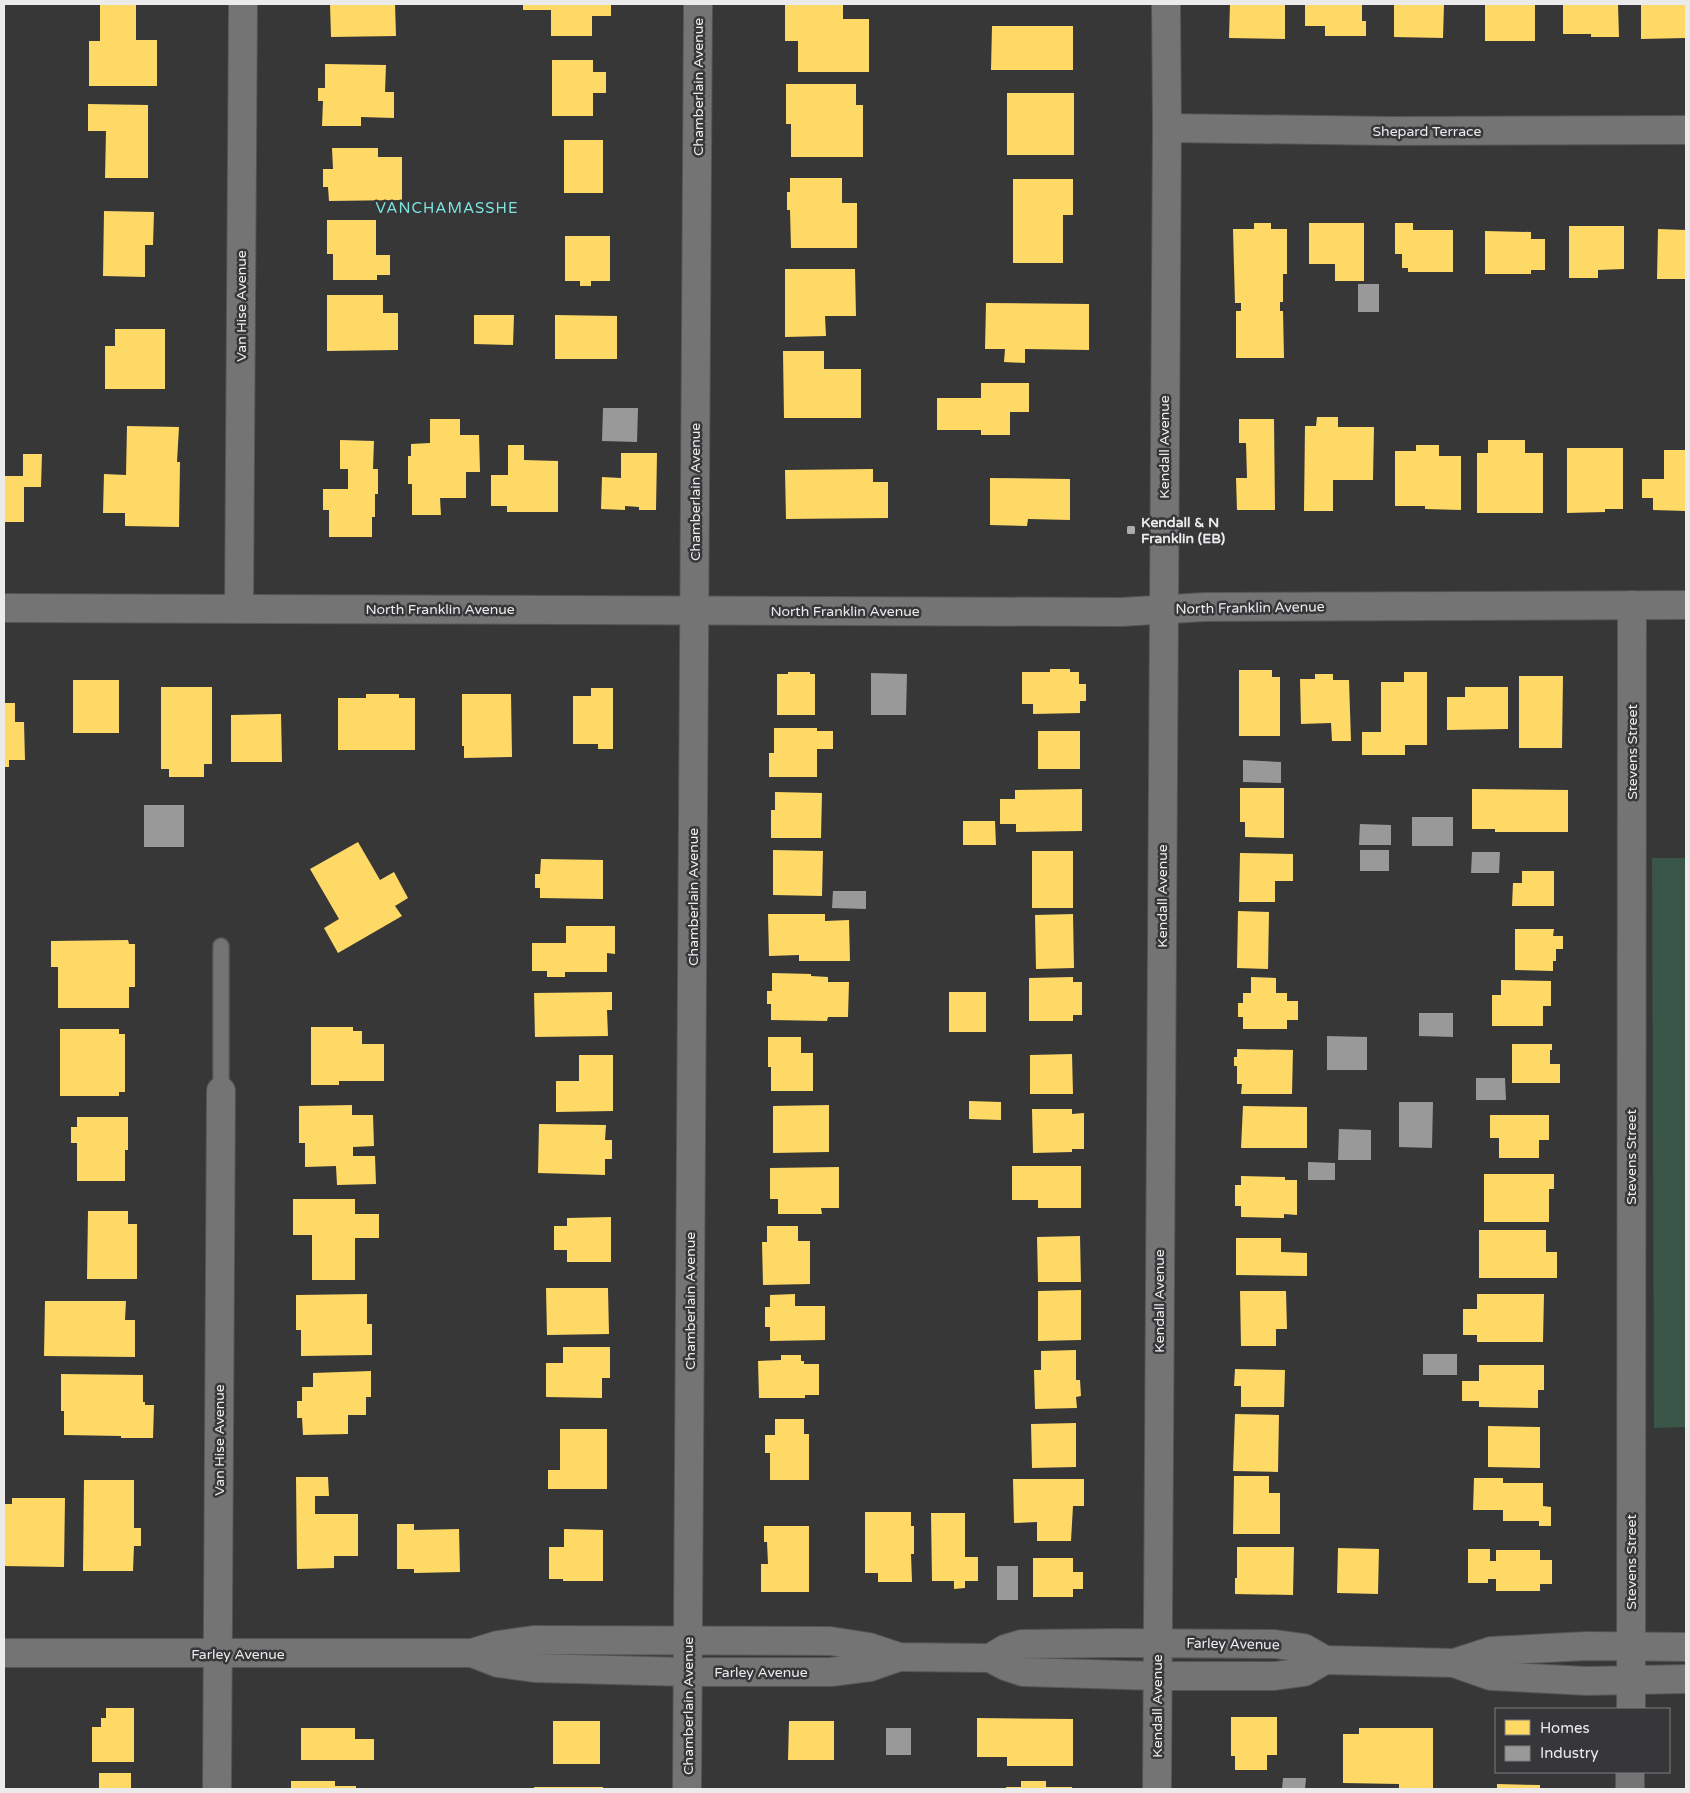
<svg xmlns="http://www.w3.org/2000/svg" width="1690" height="1793" font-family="'Varela Round',sans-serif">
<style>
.green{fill:#3a5648}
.homes{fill:#ffd966}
.industry{fill:#999}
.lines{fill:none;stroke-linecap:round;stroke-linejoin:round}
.service-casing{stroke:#545455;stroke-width:18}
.minor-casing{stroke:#545455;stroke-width:30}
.tertiary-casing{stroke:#545455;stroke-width:30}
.service{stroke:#757475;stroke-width:15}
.minor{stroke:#757475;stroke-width:28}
.tertiary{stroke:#757475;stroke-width:28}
.poi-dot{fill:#acacad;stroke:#373639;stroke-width:2}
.labels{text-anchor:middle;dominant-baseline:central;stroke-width:5;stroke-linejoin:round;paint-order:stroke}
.street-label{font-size:14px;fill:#ebebec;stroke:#373639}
.poi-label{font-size:14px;font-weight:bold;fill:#ebebec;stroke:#373639;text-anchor:start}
.neighbourhood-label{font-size:15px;letter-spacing:1px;fill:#7ce7df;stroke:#373639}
</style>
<rect width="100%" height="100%" fill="#373738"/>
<polygon class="green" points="1652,858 1686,858 1686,1427 1654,1428"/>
<g class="homes">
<polygon points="100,4 136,4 136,40 157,40 157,86 89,86 89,41 100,41"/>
<polygon points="330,4 395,4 396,36 331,37"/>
<polygon points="523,4 611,4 611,16 592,16 592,36 551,36 551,10 523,10"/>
<polygon points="785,4 843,4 843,19 869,19 869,72 798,72 798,41 785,41"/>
<polygon points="1230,4 1285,4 1285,39 1229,38"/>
<polygon points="1305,4 1362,4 1362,21 1366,21 1366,36 1325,36 1325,26 1305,26"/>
<polygon points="1394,4 1444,4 1443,38 1394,37"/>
<rect x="1485" y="4" width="50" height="37"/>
<polygon points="1563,4 1618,4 1619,37 1591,37 1591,34 1563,34"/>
<polygon points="1641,4 1686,4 1686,38 1641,39"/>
<polygon points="992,26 1073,26 1073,70 991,70"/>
<polygon points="552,60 593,60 593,72 606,72 606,93 593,93 593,116 552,116"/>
<polygon points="325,64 386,65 385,92 394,92 394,118 361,117 361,126 322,126 323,101 318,101 318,88 325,88"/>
<polygon points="786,84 856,84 856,105 863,105 863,157 791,157 791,124 786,124"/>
<rect x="1007" y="93" width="67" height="62"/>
<polygon points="88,104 148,105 148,178 105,178 106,131 88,131"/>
<rect x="564" y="140" width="39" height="53"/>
<polygon points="332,148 378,148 378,157 402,157 402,200 329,201 328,187 323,187 323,169 333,169"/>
<polygon points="790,178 842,178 842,203 857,203 857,248 791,248 790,210 787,210 787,192 790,192"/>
<polygon points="1013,179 1073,179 1073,215 1063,215 1063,263 1013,263"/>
<polygon points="104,211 154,212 153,245 145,245 145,277 103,276"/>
<polygon points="327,220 376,220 376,255 390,255 390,275 377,275 377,280 333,280 333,254 327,254"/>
<polygon points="1254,223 1271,223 1271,229 1287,229 1287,274 1283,274 1283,302 1280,302 1280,311 1283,311 1284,358 1236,358 1236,311 1241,311 1241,303 1235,303 1233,229 1254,229"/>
<polygon points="1309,223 1364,223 1364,281 1335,281 1335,264 1309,264"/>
<polygon points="1395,223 1413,223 1413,230 1453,230 1453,272 1408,272 1408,268 1402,268 1402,254 1395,254"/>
<polygon points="1569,226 1624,226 1624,269 1598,270 1598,278 1569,278"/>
<polygon points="1658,229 1686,230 1686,279 1657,279"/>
<polygon points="1485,231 1531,232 1531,239 1545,239 1545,270 1531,270 1531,274 1485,274"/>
<polygon points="565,236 610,236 610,281 591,281 591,286 580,286 580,281 565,281"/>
<polygon points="785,269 855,269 856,316 825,316 826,336 785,337"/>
<polygon points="327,295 383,295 383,313 398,313 398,350 327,351"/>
<polygon points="986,303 1089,304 1089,350 1025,349 1025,363 1004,362 1005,349 985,349"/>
<polygon points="474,315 514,315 513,345 474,344"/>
<polygon points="555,315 617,316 617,359 555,359"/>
<polygon points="115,329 165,329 165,389 105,389 105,346 115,346"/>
<polygon points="783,351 824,351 824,369 861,369 861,418 784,418"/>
<polygon points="981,383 1029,383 1029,412 1010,412 1010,435 981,435 981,430 937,430 937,398 981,398"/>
<polygon points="1317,417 1338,417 1338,427 1374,427 1373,480 1333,480 1333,511 1304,511 1305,426 1316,426"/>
<polygon points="430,419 460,419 460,435 479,435 480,472 466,472 466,498 440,498 441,515 412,515 412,484 408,484 408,456 411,456 411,444 430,443"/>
<polygon points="1239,419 1274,419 1275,510 1237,510 1236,478 1247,478 1246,443 1239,443"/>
<polygon points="127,426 179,427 177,462 180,462 179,527 125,526 125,513 103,513 104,474 126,475"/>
<polygon points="340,440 374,441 373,469 378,469 378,494 375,494 375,517 372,517 372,537 329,537 329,510 323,510 323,489 348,489 348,469 340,469"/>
<polygon points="1488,440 1525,440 1525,453 1543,453 1543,513 1477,513 1477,453 1488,453"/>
<polygon points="508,445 524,445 524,460 558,461 558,512 507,512 507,506 491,506 491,475 508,475"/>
<polygon points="1416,445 1439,445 1439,456 1461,456 1461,510 1425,509 1425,506 1395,506 1395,451 1416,451"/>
<polygon points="1567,448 1623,448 1623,509 1605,509 1605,512 1567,513"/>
<polygon points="1664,450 1686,450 1686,511 1653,510 1653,498 1642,498 1642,479 1664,479"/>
<polygon points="621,453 657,453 656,510 639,510 639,507 625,506 625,510 601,509 602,477 621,478"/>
<polygon points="23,454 42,454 41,487 24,487 24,522 4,522 4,476 23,476"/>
<polygon points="873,469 873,482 888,482 888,518 786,519 785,470"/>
<polygon points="990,478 1070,479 1070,520 1028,519 1027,526 990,525"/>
<polygon points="1050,669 1070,669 1070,672 1079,672 1079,684 1086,684 1086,701 1080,701 1080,713 1033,714 1033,704 1022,704 1022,672 1050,672"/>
<polygon points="1239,670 1272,670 1272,677 1280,677 1280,736 1239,736"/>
<polygon points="788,672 810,672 810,674 815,674 815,715 777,715 777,674 788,674"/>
<polygon points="1404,672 1427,672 1427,745 1405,745 1405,755 1362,755 1362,732 1381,732 1381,682 1404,682"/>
<polygon points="1315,674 1333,674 1333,680 1349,680 1351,741 1332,741 1331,723 1301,724 1300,679 1315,679"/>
<polygon points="1519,676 1563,676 1562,748 1519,748"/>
<rect x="73" y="680" width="46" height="53"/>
<polygon points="161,687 212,687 212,764 204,764 204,777 169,777 169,769 161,769"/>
<polygon points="1465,687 1508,687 1508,729 1447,730 1447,697 1465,697"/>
<polygon points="591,688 613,688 613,749 598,749 598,744 573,744 573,696 591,696"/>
<polygon points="366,694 399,694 399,698 415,698 415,750 338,750 338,698 366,698"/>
<polygon points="462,694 511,694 512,757 464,758 464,746 462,746"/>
<polygon points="4,703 15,703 15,722 24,722 25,760 9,760 9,767 4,767"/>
<polygon points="281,714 282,762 231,762 231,715"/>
<polygon points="774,728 817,728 817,731 833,731 833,749 817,749 817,777 769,777 769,753 774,753"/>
<rect x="1038" y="731" width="42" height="38"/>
<polygon points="1240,788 1284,788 1284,838 1245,837 1245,822 1240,822"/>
<polygon points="1082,789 1082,831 1016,832 1016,824 1000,824 1000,799 1015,799 1015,790"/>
<polygon points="1472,789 1568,790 1568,832 1495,832 1495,829 1472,829"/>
<polygon points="775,792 822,793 821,838 771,838 771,810 775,810"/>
<polygon points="963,821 995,821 996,845 963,845"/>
<polygon points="358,842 380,880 394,872 408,898 395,906 402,916 338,953 324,928 339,919 310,869"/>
<polygon points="773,850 823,851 822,896 773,895"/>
<rect x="1032" y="851" width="41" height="57"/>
<polygon points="1240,853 1293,854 1293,881 1275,881 1275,902 1239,902"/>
<polygon points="541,859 603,860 603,899 540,898 540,888 535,888 535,874 540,874"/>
<polygon points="1522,871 1554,871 1554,906 1512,906 1513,883 1522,883"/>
<polygon points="1238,911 1269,912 1268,969 1237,968"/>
<polygon points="768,914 825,914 825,921 849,920 850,961 799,961 799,955 769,956"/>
<polygon points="1073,914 1074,968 1036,969 1035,915"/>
<polygon points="566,926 615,926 615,954 607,953 607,972 565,972 565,977 547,977 547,971 532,971 532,943 566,943"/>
<polygon points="1515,929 1554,929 1553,936 1563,936 1563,949 1556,949 1556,961 1553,961 1553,971 1515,970"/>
<polygon points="128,940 129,944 135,944 135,987 129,987 129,1008 58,1008 58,967 51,967 51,941"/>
<polygon points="772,973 811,974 811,976 828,977 828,982 849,982 848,1017 828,1017 827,1021 771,1020 771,1004 767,1004 767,991 772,991"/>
<polygon points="1073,977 1073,982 1082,982 1082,1015 1073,1015 1073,1021 1029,1021 1029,978"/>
<polygon points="1251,977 1276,978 1276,993 1287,993 1287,1001 1298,1001 1298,1020 1287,1020 1287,1029 1243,1029 1243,1017 1238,1017 1238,1003 1243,1003 1243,993 1251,993"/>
<polygon points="1501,980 1551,981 1551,1006 1543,1006 1543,1026 1492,1026 1492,995 1501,995"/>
<polygon points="612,992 612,1010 607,1010 608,1036 535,1037 534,993"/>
<rect x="949" y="992" width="37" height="40"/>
<polygon points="311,1027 353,1027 353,1031 362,1031 362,1044 384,1044 384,1081 339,1081 339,1085 311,1085"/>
<polygon points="60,1029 119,1029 119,1034 125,1034 125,1092 119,1092 119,1096 60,1096"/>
<polygon points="768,1037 801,1037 801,1053 813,1053 813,1091 771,1091 771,1067 768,1067"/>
<polygon points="1512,1044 1552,1044 1552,1050 1550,1050 1550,1064 1560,1064 1560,1083 1512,1083"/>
<polygon points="1237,1049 1293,1050 1292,1094 1241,1094 1242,1084 1237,1084 1237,1066 1234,1066 1234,1057 1237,1057"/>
<polygon points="1072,1054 1073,1094 1030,1094 1030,1055"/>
<polygon points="579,1055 613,1055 613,1111 556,1112 556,1081 579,1081"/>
<polygon points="969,1101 1001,1102 1001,1120 969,1119"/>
<polygon points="352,1105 352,1115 373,1115 374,1146 353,1147 353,1156 375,1156 376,1184 337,1185 336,1166 305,1167 305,1143 299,1143 299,1106"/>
<polygon points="829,1105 829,1152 773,1153 773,1106"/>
<polygon points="1243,1106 1307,1107 1307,1148 1241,1148"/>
<polygon points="1032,1109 1072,1109 1072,1114 1084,1113 1084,1149 1072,1149 1072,1152 1033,1153"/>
<polygon points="1490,1115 1549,1115 1549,1140 1539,1140 1539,1158 1499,1158 1499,1138 1490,1138"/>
<polygon points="77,1117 128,1117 128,1150 125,1150 125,1181 77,1181 77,1143 71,1143 71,1127 77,1127"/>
<polygon points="539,1124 606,1125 605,1140 612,1140 612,1159 605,1159 605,1175 538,1173"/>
<polygon points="1012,1166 1081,1166 1081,1208 1038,1208 1038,1200 1012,1200"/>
<polygon points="839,1167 839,1208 821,1208 822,1214 778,1214 778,1199 770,1199 770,1168"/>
<polygon points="1484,1174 1554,1174 1554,1189 1549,1189 1549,1222 1484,1222"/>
<polygon points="1241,1176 1285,1177 1285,1180 1297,1180 1297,1215 1284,1214 1284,1218 1241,1217 1241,1206 1235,1206 1235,1185 1241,1185"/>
<polygon points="293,1199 355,1199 355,1214 379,1214 379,1238 355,1238 355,1280 312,1280 312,1235 293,1235"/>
<polygon points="88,1211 128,1211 128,1224 137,1224 137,1279 87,1279"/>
<polygon points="611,1217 611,1262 567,1262 567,1250 554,1250 554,1226 567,1226 567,1218"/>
<polygon points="767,1226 798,1226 798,1241 810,1241 810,1284 763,1285 762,1242 767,1242"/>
<polygon points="1479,1230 1546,1230 1546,1252 1557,1252 1557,1278 1479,1278"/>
<polygon points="1080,1236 1081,1282 1038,1282 1037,1237"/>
<polygon points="1236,1238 1281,1238 1281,1252 1307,1253 1307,1276 1236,1275"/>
<polygon points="546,1288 608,1288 609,1334 547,1335"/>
<polygon points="1081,1290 1081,1340 1038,1341 1038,1291"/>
<polygon points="1240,1291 1286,1291 1287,1329 1276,1329 1276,1346 1241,1346"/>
<polygon points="367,1294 367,1324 372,1324 372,1355 301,1356 301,1330 296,1330 296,1295"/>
<polygon points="795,1294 795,1306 825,1306 825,1340 770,1341 770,1327 765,1327 765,1307 770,1307 770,1295"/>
<polygon points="1477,1294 1544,1294 1543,1342 1477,1342 1477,1335 1463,1335 1463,1309 1477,1309"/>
<polygon points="45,1301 126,1301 125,1320 135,1320 135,1357 44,1356"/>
<polygon points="563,1347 610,1347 610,1378 602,1378 602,1398 546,1397 546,1363 563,1363"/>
<polygon points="1076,1350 1076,1380 1080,1380 1081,1396 1076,1397 1077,1408 1035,1409 1034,1370 1041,1370 1041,1351"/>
<polygon points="781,1355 801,1355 801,1361 804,1361 804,1364 819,1364 819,1395 805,1395 805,1398 759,1398 758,1361 781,1360"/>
<polygon points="1479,1365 1544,1365 1544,1390 1538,1390 1538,1408 1479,1407 1479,1401 1462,1401 1462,1381 1479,1381"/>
<polygon points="1235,1369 1285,1370 1284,1407 1241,1407 1241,1386 1234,1386"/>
<polygon points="371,1371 371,1397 366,1397 366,1415 348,1415 348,1434 303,1435 302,1418 297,1418 297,1401 302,1401 302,1387 313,1387 313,1373"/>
<polygon points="61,1374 143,1375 143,1402 145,1402 145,1405 154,1405 153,1438 121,1438 121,1436 64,1435 64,1411 61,1411"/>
<polygon points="1235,1414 1279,1415 1278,1472 1233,1471"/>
<polygon points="775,1419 804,1419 804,1434 809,1434 809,1480 770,1480 770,1453 765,1453 765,1435 775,1435"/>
<polygon points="1076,1423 1076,1467 1032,1468 1031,1424"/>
<polygon points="1488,1426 1540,1427 1540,1468 1488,1467"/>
<polygon points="560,1429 607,1429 607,1489 548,1489 548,1470 560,1470"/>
<polygon points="1234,1476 1269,1476 1269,1493 1280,1493 1280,1534 1233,1534"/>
<polygon points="296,1477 328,1477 329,1496 315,1496 315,1514 358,1514 358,1556 334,1556 334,1568 297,1569"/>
<polygon points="1474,1478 1503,1478 1503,1483 1543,1483 1543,1506 1551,1507 1551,1526 1539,1526 1539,1521 1503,1521 1503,1510 1473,1510"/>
<polygon points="1013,1479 1084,1479 1084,1506 1073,1506 1071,1541 1037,1541 1037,1522 1014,1523"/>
<polygon points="84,1480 134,1480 134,1528 141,1528 141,1546 134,1546 133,1571 83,1571"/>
<polygon points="12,1498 65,1498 64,1567 4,1566 4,1504 12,1504"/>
<polygon points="865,1512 911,1512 911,1526 914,1526 914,1554 911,1554 912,1582 878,1582 878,1573 865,1573"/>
<polygon points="931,1513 965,1513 965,1557 978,1557 978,1581 965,1581 965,1588 954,1589 954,1581 932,1581"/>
<polygon points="397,1524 414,1524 414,1530 459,1529 460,1572 414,1573 414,1569 397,1569"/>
<polygon points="764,1526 809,1526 809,1592 761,1592 761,1564 768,1564 767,1542 764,1542"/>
<polygon points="564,1529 603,1530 603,1581 563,1581 563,1579 549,1579 549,1547 564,1547"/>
<polygon points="1237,1547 1294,1547 1293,1595 1235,1594 1235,1578 1237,1578"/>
<polygon points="1338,1548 1379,1549 1378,1594 1337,1593"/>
<polygon points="1468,1549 1490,1549 1490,1561 1496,1561 1496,1550 1540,1550 1540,1560 1552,1560 1552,1584 1540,1584 1540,1591 1496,1591 1496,1579 1488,1579 1488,1583 1468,1583"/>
<polygon points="1033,1558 1073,1558 1073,1572 1083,1572 1083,1589 1073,1589 1073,1597 1033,1597"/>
<polygon points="106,1708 134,1708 134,1762 92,1762 92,1727 101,1727 101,1718 106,1718"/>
<polygon points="1231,1717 1277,1717 1277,1755 1267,1755 1267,1770 1235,1770 1235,1756 1231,1756"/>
<polygon points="977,1718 1073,1719 1073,1766 1007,1766 1007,1757 977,1757"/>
<rect x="553" y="1721" width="47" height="43"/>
<polygon points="789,1721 834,1721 834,1760 788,1760"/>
<polygon points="301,1728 355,1728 355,1739 374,1739 374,1760 301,1760"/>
<polygon points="1359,1728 1433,1728 1433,1789 1399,1789 1399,1784 1343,1783 1343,1734 1359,1734"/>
<rect x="99" y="1773" width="32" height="16"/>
<polygon points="291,1781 335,1781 335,1786 356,1786 356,1789 291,1789"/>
<polygon points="1021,1781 1046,1781 1046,1787 1072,1787 1072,1789 1006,1789 1006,1787 1021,1787"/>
<polygon points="1497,1784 1540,1785 1540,1789 1497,1789"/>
<rect x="534" y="1787" width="69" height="2"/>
</g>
<g class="industry">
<rect x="1358" y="284" width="21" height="28"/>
<polygon points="603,408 638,408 637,442 602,441"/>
<polygon points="871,673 907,674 906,715 871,715"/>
<polygon points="1243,760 1281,762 1281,783 1243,782"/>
<rect x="144" y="805" width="40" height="42"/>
<rect x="1412" y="817" width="41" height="29"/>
<polygon points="1360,824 1391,825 1391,845 1359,845"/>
<rect x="1360" y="850" width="29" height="21"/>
<polygon points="1472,852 1500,852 1499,873 1471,873"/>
<polygon points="833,891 866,891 866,909 832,908"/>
<polygon points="1419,1013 1453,1013 1453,1037 1419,1036"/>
<polygon points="1327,1036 1367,1037 1367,1070 1327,1070"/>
<polygon points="1476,1078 1505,1078 1506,1100 1476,1100"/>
<polygon points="1399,1102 1433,1102 1432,1148 1399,1147"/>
<polygon points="1339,1129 1371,1130 1371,1160 1338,1160"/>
<polygon points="1308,1162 1335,1163 1335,1180 1308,1180"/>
<rect x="1423" y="1354" width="34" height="21"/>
<rect x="997" y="1566" width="21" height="34"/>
<rect x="886" y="1728" width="25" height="27"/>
<polygon points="1283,1778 1306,1778 1305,1789 1282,1789"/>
</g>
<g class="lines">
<defs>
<polyline id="service" points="221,946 221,1091"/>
<g id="minor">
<polyline points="1167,128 1392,131 1686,130"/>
<polyline points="239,609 243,4"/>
<polyline points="4,1653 472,1653 498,1645 533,1640 830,1641 869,1647 899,1657 990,1658 1005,1666 1023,1672 1157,1676 1275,1676 1304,1672 1325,1660"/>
<polyline points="472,1653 498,1663 534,1668 688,1672 831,1672 870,1667 899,1657"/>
<polyline points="990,1658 1005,1649 1022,1644 1115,1643 1275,1644 1304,1648 1325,1660 1454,1663 1491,1676 1587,1681 1686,1679"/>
<polyline points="1454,1663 1491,1651 1587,1646 1686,1647"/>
<polyline points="1631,1709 1632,605"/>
<polyline points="217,1789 221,1091"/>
<polyline points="687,1789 698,4"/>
<polyline points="1157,1789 1164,609"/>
<polyline points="1630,1789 1630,1772"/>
</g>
<g id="tertiary">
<polyline points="4,608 1121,612 1205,607 1686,605"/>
<polyline points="1164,609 1167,128 1166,4"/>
</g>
</defs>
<use href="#service" class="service-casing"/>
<use href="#minor" class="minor-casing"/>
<use href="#tertiary" class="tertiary-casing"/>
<use href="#service" class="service"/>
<use href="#minor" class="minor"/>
<use href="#tertiary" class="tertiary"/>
</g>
<rect class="poi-dot" x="1126" y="525" width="10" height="10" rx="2.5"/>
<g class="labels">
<g class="street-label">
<text transform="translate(698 87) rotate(-90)">Chamberlain Avenue</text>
<text x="1427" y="131">Shepard Terrace</text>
<text transform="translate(241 306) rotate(-90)">Van Hise Avenue</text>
<text transform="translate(1164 447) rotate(-90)">Kendall Avenue</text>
<text transform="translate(695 492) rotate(-90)">Chamberlain Avenue</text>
<text transform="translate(1250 608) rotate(-1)">North Franklin Avenue</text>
<text x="440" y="609">North Franklin Avenue</text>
<text x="845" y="611">North Franklin Avenue</text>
<text transform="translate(1632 752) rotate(-90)">Stevens Street</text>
<text transform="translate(1162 896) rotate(-90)">Kendall Avenue</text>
<text transform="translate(693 897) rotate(-90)">Chamberlain Avenue</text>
<text transform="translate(1631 1157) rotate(-90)">Stevens Street</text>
<text transform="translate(690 1301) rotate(-90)">Chamberlain Avenue</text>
<text transform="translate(1159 1301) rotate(-90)">Kendall Avenue</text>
<text transform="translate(219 1440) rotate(-90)">Van Hise Avenue</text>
<text transform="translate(1631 1562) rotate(-90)">Stevens Street</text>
<text transform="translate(1233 1644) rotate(1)">Farley Avenue</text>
<text x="238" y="1654">Farley Avenue</text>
<text x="761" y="1672">Farley Avenue</text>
<text transform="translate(688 1706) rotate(-90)">Chamberlain Avenue</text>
<text transform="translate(1157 1706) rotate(-90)">Kendall Avenue</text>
</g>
<g class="poi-label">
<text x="1141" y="522">Kendall &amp; N<tspan x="1141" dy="16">Franklin (EB)</tspan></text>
</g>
<g class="neighbourhood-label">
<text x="447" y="208">VANCHAMASSHE</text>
</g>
</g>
<rect width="1690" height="1793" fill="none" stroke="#ebebec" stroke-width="10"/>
<rect x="1495" y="1708" width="175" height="65" fill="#373639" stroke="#7f7e81"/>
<rect x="1505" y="1720" width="25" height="15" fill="#ffd966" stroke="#7f7e81"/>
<text x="1540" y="1733" font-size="15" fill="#ebebec">Homes</text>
<rect x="1505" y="1746" width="25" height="15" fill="#999999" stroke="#7f7e81"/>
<text x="1540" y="1758" font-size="15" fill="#ebebec">Industry</text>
</svg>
